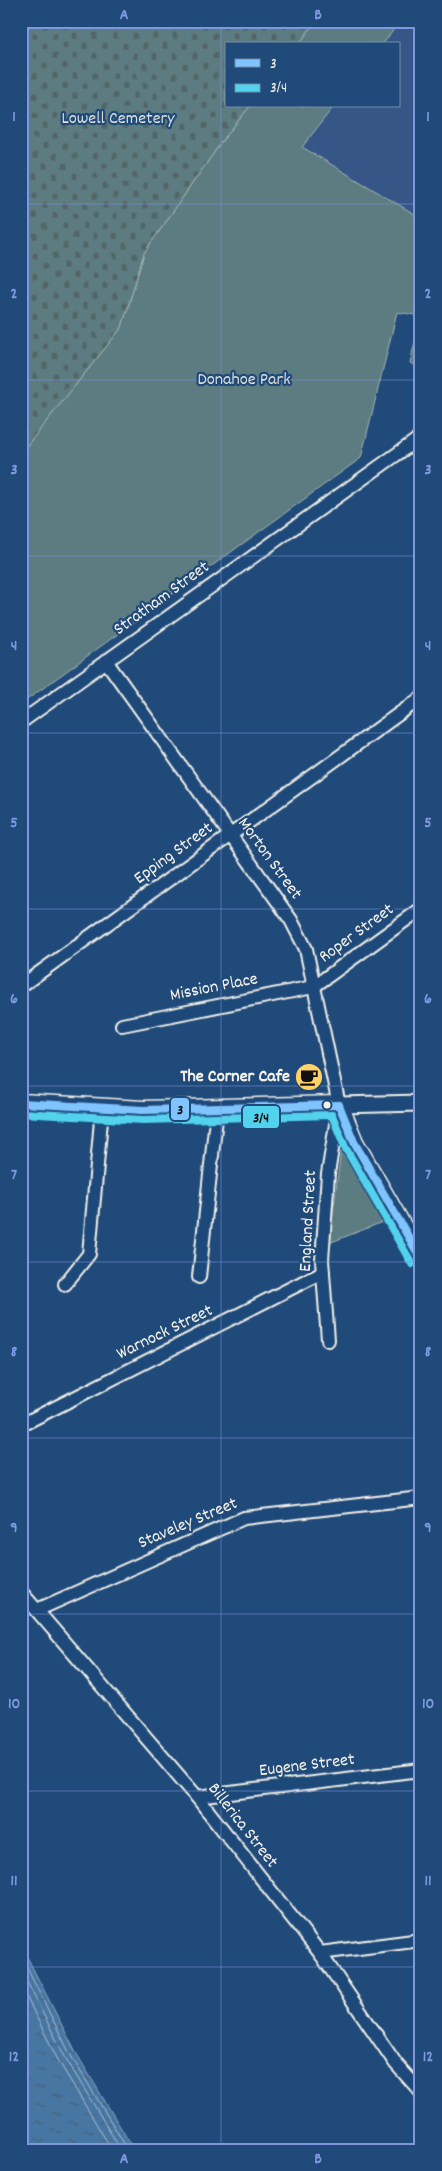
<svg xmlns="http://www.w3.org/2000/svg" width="442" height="2171" font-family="Dekko,sans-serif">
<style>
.built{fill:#345786}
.green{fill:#5b7c81;stroke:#a8b6b4}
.cemetery{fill:url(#cemetery-stones);stroke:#a8b6b4}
.water{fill:url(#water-ripples);stroke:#8ca7bf}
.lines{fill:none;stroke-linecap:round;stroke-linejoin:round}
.shore{stroke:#afc0cc;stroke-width:1}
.stream{stroke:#8ca7bf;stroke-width:5}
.minor-casing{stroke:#f4f1e8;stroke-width:16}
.tertiary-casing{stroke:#f4f1e8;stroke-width:19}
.secondary-casing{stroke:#f4f1e8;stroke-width:21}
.minor{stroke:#1f4a7a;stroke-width:12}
.tertiary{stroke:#1f4a7a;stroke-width:15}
.secondary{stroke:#1f4a7a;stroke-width:18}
.bus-1-casing{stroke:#1f4a7a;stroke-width:11}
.bus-2-casing{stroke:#1f4a7a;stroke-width:11}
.bus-1{stroke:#80c4ff;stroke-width:8}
.bus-2{stroke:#53d2ee;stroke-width:8}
.grid{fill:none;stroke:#7e97df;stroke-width:1;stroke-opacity:0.55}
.bus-dot{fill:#f4f1e8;stroke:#1f4a7a;stroke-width:2}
.labels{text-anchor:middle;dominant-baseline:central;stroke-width:4.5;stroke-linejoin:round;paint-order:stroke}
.park-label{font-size:18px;fill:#dddfd9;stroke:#1f4a7a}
.street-label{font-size:18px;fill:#f4f1e8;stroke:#1f4a7a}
.poi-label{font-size:18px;font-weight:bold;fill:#f4f1e8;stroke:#1f4a7a;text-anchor:end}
.line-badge{stroke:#1f4a7a;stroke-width:2}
.pale-badge-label{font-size:14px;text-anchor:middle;font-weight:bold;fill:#111}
.neatline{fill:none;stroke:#7e97df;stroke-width:2}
.grid-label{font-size:16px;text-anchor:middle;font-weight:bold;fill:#7e97df}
</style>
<defs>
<pattern id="cemetery-stones" width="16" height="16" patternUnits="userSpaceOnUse" patternTransform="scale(1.25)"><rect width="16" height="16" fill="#5b7c81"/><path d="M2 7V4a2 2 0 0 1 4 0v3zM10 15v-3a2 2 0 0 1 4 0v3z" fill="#536566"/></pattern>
<pattern id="water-ripples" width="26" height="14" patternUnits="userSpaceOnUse" patternTransform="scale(1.25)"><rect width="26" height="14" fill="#4776a3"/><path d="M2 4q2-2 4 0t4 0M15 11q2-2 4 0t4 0" fill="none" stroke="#485f74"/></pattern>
</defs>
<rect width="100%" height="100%" fill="#1f4a7a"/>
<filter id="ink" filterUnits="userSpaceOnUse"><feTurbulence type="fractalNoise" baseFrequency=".02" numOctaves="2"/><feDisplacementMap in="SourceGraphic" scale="10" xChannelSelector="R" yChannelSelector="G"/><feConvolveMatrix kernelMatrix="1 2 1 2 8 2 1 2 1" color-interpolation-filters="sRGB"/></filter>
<g filter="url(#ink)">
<polygon class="built" points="400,21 421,21 421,218 302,147 334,106 398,106 398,44 383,44"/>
<g class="green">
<polygon points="316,21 400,21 383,44 299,44"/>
<polygon points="250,106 334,106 302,147 421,218 421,316 397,312 361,458 21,704 21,453 122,327 144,253 222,141"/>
<polygon points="421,316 421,369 410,363"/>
<polygon points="341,1151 383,1222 329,1243"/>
</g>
<polygon class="cemetery" points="21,21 316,21 299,44 226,44 226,106 250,106 222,141 144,253 122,327 21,453"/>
<polygon class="water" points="21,1945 75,2051 134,2150 21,2150"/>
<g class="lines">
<g class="shore">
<polyline points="21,1956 70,2054 128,2150"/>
<polyline points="21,1970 65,2057 121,2150"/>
<polyline points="21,1986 58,2060 112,2150"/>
</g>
<polyline class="stream" points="415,2150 421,2135"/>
<defs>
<g id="minor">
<polyline points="106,661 291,920 306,949 339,1105 328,1174 322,1260 328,1340"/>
<polyline points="21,722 421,437"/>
<polyline points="21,986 421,698"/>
<polyline points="122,1025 313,987 421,909"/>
<polyline points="199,1277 217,1109"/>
<polyline points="65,1284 89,1254 102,1109"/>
<polyline points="21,1425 323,1272"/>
<polyline points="21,1592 197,1797 320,1953 396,2064 421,2092"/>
<polyline points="37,1610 244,1518 421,1498"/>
<polyline points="197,1797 421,1770"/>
<polyline points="320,1953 421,1940"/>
</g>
<polyline id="tertiary" points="339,1105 421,1103"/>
<polyline id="secondary" points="21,1103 143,1110 339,1105 354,1142 421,1259"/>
</defs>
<use href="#minor" class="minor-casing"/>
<use href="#tertiary" class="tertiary-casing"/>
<use href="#secondary" class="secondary-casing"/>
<use href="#minor" class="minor"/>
<use href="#tertiary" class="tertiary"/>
<use href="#secondary" class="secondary"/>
<defs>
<g id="bus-1">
<polyline points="21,1103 143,1110 339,1105"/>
<polyline points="339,1105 354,1142 421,1259"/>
</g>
<polyline id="bus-2" points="21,1113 143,1120 332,1115 345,1147 412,1264"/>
</defs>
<use href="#bus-1" class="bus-1-casing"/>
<use href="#bus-2" class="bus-2-casing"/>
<use href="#bus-1" class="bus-1"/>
<use href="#bus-2" class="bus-2"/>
</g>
</g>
<path class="grid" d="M221 21V2150M21 204H421M21 380H421M21 556H421M21 733H421M21 909H421M21 1086H421M21 1262H421M21 1438H421M21 1614H421M21 1791H421M21 1967H421"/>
<defs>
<symbol id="cafe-disc" viewBox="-11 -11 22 22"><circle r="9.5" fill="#ffd166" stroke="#1f4a7a"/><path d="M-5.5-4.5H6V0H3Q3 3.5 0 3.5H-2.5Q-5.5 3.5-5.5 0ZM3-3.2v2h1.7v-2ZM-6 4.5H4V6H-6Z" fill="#111"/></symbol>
</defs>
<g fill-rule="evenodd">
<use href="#cafe-disc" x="293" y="1061" width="32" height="32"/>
</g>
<circle class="bus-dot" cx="327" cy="1105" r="4.5"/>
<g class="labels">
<g class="park-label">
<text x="118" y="119">Lowell Cemetery</text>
<text x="244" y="380">Donahoe Park</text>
</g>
<g class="street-label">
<text transform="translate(162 599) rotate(-36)">Stratham Street</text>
<text transform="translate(174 854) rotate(-36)">Epping Street</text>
<text transform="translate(269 859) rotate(54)">Morton Street</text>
<text transform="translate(357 934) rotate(-36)">Roper Street</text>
<text transform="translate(214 988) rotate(-11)">Mission Place</text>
<text transform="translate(309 1221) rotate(-87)">England Street</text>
<text transform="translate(165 1333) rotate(-26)">Warnock Street</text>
<text transform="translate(188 1524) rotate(-23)">Staveley Street</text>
<text transform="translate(307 1766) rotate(-7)">Eugene Street</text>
<text transform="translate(242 1826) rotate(52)">Billerica Street</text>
</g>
<g class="poi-label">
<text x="290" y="1077">The Corner Cafe</text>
</g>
</g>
<g class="line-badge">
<rect x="170" y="1097" width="20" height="24" rx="5" fill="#80c4ff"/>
<rect x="242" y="1105" width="38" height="24" rx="5" fill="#53d2ee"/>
</g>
<g class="pale-badge-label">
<text x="180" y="1114">3</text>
<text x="261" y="1122">3/4</text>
</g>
<rect width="442" height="2171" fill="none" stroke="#1f4a7a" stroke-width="55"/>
<rect x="225" y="42" width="175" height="65" fill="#1f4a7a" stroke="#748da6"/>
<rect x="235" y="59" width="25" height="8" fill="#80c4ff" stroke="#748da6"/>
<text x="270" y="68" font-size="15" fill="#f4f1e8">3</text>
<rect x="235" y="84" width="25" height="8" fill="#53d2ee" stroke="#748da6"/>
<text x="270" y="92" font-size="15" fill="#f4f1e8">3/4</text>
<rect x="28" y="28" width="386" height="2116" class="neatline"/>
<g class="grid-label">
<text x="124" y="19">A</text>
<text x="318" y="19">B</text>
<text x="14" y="121">1</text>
<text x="428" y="121">1</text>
<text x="14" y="298">2</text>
<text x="428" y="298">2</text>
<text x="14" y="474">3</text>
<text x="428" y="474">3</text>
<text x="14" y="650">4</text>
<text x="428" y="650">4</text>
<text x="14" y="827">5</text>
<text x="428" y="827">5</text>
<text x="14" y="1003">6</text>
<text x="428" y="1003">6</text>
<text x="14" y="1179">7</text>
<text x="428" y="1179">7</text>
<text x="14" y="1356">8</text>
<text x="428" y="1356">8</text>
<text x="14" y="1532">9</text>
<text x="428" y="1532">9</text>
<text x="14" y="1708">10</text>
<text x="428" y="1708">10</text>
<text x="14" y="1885">11</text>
<text x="428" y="1885">11</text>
<text x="14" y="2061">12</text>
<text x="428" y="2061">12</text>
<text x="124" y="2163">A</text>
<text x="318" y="2163">B</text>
</g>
</svg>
